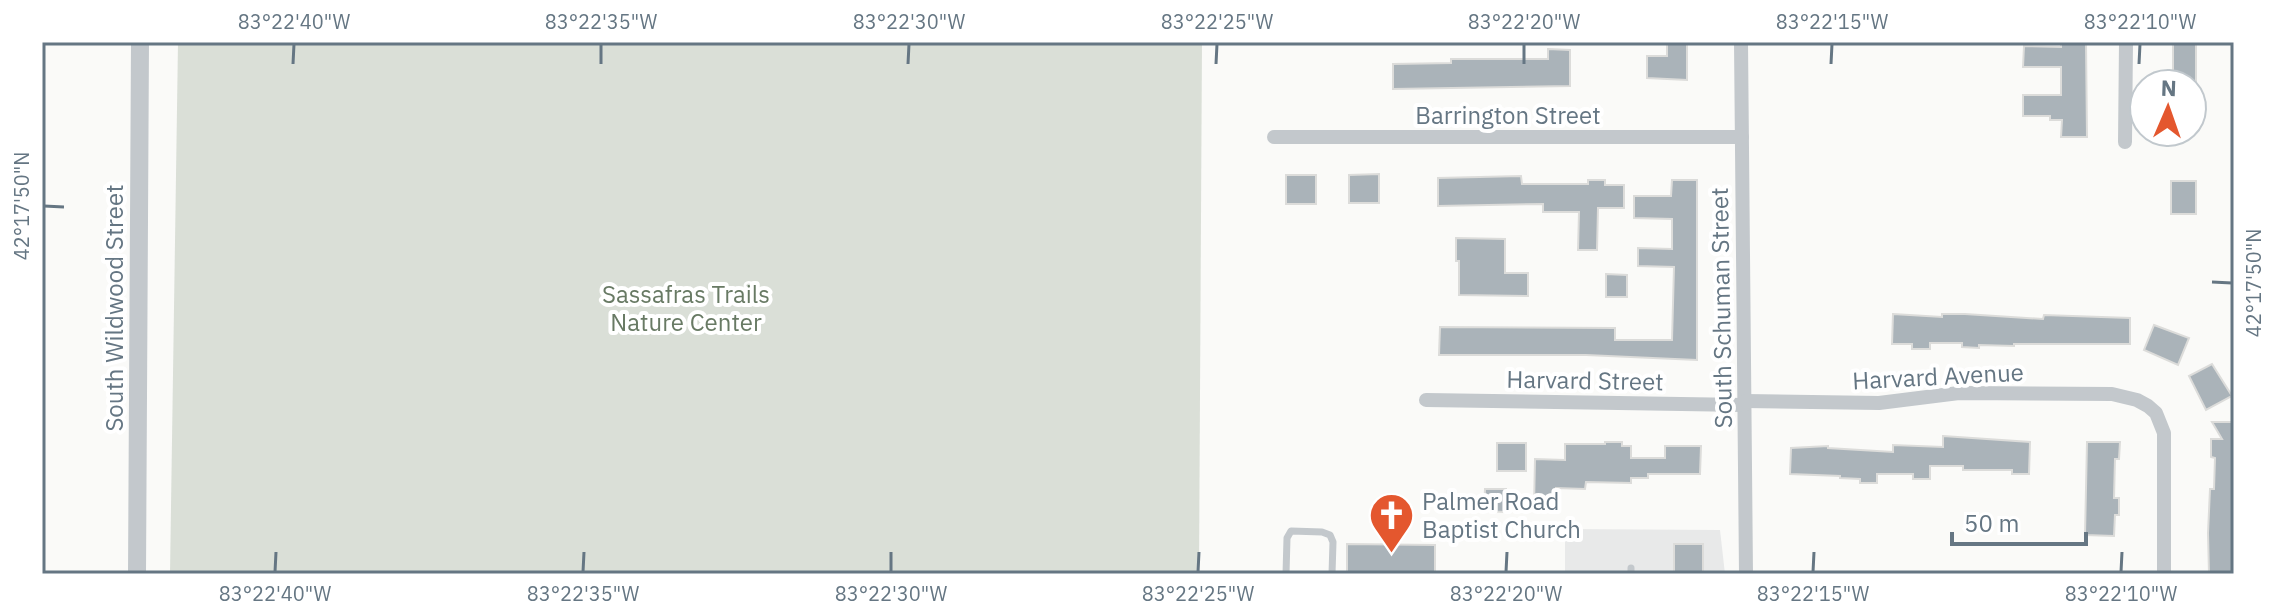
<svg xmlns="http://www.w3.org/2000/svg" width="2276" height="616" font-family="'IBM Plex Sans',sans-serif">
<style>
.built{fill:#e8e9e9}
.green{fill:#dadfd7}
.building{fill:#aab3b9;stroke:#dcdcda;stroke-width:2}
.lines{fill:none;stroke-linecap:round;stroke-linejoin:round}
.service{stroke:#c3c8cc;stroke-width:7}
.minor{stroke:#c3c8cc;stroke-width:14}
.tertiary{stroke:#c3c8cc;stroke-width:18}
.ticks{fill:none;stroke:#657683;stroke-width:3}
.labels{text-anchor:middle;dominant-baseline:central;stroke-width:8;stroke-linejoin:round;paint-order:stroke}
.street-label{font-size:24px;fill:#657683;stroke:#fff}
.park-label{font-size:24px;fill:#687a64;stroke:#fff}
.poi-label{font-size:24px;fill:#657683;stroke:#fff;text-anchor:start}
.neatline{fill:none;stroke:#657683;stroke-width:3}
.ticks-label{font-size:20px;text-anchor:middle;fill:#657683}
</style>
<rect width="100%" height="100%" fill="#fafaf8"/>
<polygon class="built" points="1565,529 1720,530 1725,574 1565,574"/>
<polygon class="green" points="178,42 1202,42 1199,574 170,574"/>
<g class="building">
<polygon points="1667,42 1687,42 1687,80 1647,78 1647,56 1667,56"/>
<polygon points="2061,42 2086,42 2087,137 2061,137 2062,120 2050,120 2050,116 2023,116 2023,95 2061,95 2061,67 2023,67 2024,46 2061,47"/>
<rect x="2173" y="42" width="23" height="42"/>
<polygon points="1548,49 1570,50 1570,86 1393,89 1393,64 1451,63 1451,59 1548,59"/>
<polygon points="1379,174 1379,203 1349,203 1349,175"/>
<rect x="1286" y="175" width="30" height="29"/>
<polygon points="1521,176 1522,184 1588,184 1588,180 1605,180 1605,185 1624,185 1624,208 1598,208 1597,250 1578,250 1579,212 1543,212 1543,204 1438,206 1438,178"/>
<polygon points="1672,180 1697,180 1697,360 1586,355 1439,355 1440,327 1615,328 1615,340 1672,340 1674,267 1638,266 1638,248 1672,249 1672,219 1634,218 1634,196 1671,196"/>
<rect x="2171" y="181" width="25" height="33"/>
<polygon points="1456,238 1505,239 1505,273 1528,273 1528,296 1459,295 1459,261 1456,261"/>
<polygon points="1606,274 1627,275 1627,297 1606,297"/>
<polygon points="1893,314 1942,317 1942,314 1965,314 2043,319 2044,315 2130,318 2130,344 2014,344 2014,346 1979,345 1979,348 1962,347 1962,343 1930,343 1930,349 1912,349 1912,344 1892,344"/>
<polygon points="2154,325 2189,338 2178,365 2144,350"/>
<polygon points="2212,364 2232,396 2206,410 2189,376"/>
<polygon points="2212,422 2234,422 2234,574 2209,574 2208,533 2210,489 2214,489 2215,458 2211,457 2211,439 2222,439"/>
<polygon points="1943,436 2030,442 2029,474 2012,474 2012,470 1963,470 1963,466 1930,466 1930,479 1913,479 1913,474 1877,474 1877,483 1860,483 1860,479 1840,478 1840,476 1790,474 1791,448 1828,446 1828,448 1893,452 1893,445 1943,447"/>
<polygon points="1605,442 1622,442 1622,446 1631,446 1631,458 1665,458 1665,446 1701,446 1700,474 1648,474 1648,478 1631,478 1631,483 1586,482 1585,489 1556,488 1556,506 1534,506 1535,459 1565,460 1565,444 1605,444"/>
<polygon points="2087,442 2120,442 2119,459 2115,459 2114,498 2119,498 2119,515 2115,515 2114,536 2085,535"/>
<rect x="1497" y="443" width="29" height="28"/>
<polygon points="1485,489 1506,489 1506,512 1484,511"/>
<polygon points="1347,544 1435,545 1435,574 1347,574"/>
<rect x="1674" y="544" width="29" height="30"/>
</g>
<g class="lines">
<g class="service">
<polyline points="1286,574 1287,538 1291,531 1322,532 1330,535 1333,542 1332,574"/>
<polyline points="1631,574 1631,568"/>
</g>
<g class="minor">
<polyline points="1741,42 1746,574"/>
<polyline points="1274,137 1742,137"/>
<polyline points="2125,142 2126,42"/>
<polyline points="1426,400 1744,405"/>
<polyline points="1745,401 1879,403 1959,393 2112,394 2137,400 2148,406 2156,413 2164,433 2164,574"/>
</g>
<polyline class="tertiary" points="137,574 140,42"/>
</g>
<path class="ticks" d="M293 64 294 44M601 64V44M908 64 909 44M1216 64 1217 44M1524 64V44M1831 64 1832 44M2139 64 2140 44M44 206 64 207M2212 282 2232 283M275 572 276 552M583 572 584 552M891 572V552M1198 572 1199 552M1506 572 1507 552M1813 572 1814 552M2121 572 2122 552"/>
<defs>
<symbol id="church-pin" viewBox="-11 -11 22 30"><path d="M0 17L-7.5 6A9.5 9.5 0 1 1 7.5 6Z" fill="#e4572e" stroke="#fff"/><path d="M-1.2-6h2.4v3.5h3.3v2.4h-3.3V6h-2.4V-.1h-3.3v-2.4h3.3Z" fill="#fff"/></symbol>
</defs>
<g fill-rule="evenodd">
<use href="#church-pin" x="1366" y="490" width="51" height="69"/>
</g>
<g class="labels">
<g class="street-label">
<text x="1508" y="115">Barrington Street</text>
<text transform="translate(114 308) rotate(-90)">South Wildwood Street</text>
<text transform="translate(1721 308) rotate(-91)">South Schuman Street</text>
<text transform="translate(1938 376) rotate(-3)">Harvard Avenue</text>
<text transform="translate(1585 380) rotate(1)">Harvard Street</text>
</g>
<g class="park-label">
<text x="686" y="294">Sassafras Trails<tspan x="686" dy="28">Nature Center</tspan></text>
</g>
<g class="poi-label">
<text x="1422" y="501">Palmer Road<tspan x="1422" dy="28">Baptist Church</tspan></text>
</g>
</g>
<rect width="2276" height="616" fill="none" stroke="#ffffff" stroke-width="88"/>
<g transform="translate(2168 108) rotate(2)"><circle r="38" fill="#ffffff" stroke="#c1c8cd" stroke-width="2"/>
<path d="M0-6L14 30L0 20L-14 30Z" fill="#e4572e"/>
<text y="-12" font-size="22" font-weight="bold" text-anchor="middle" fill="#657683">N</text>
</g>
<path d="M1952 532v12h134v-12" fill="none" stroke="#657683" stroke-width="4"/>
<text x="1964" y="532" font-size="24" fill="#657683" stroke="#ffffff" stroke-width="6" paint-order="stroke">50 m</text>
<rect x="44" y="44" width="2188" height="528" class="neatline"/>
<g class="ticks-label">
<text x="294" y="29">83°22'40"W</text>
<text x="601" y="29">83°22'35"W</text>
<text x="909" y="29">83°22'30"W</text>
<text x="1217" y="29">83°22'25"W</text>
<text x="1524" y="29">83°22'20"W</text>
<text x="1832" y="29">83°22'15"W</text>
<text x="2140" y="29">83°22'10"W</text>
<text transform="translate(22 206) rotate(-90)" y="7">42°17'50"N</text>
<text transform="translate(2254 283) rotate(-90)" y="7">42°17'50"N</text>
<text x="275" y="601">83°22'40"W</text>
<text x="583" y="601">83°22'35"W</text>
<text x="891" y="601">83°22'30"W</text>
<text x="1198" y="601">83°22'25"W</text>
<text x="1506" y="601">83°22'20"W</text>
<text x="1813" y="601">83°22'15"W</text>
<text x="2121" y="601">83°22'10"W</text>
</g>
</svg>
